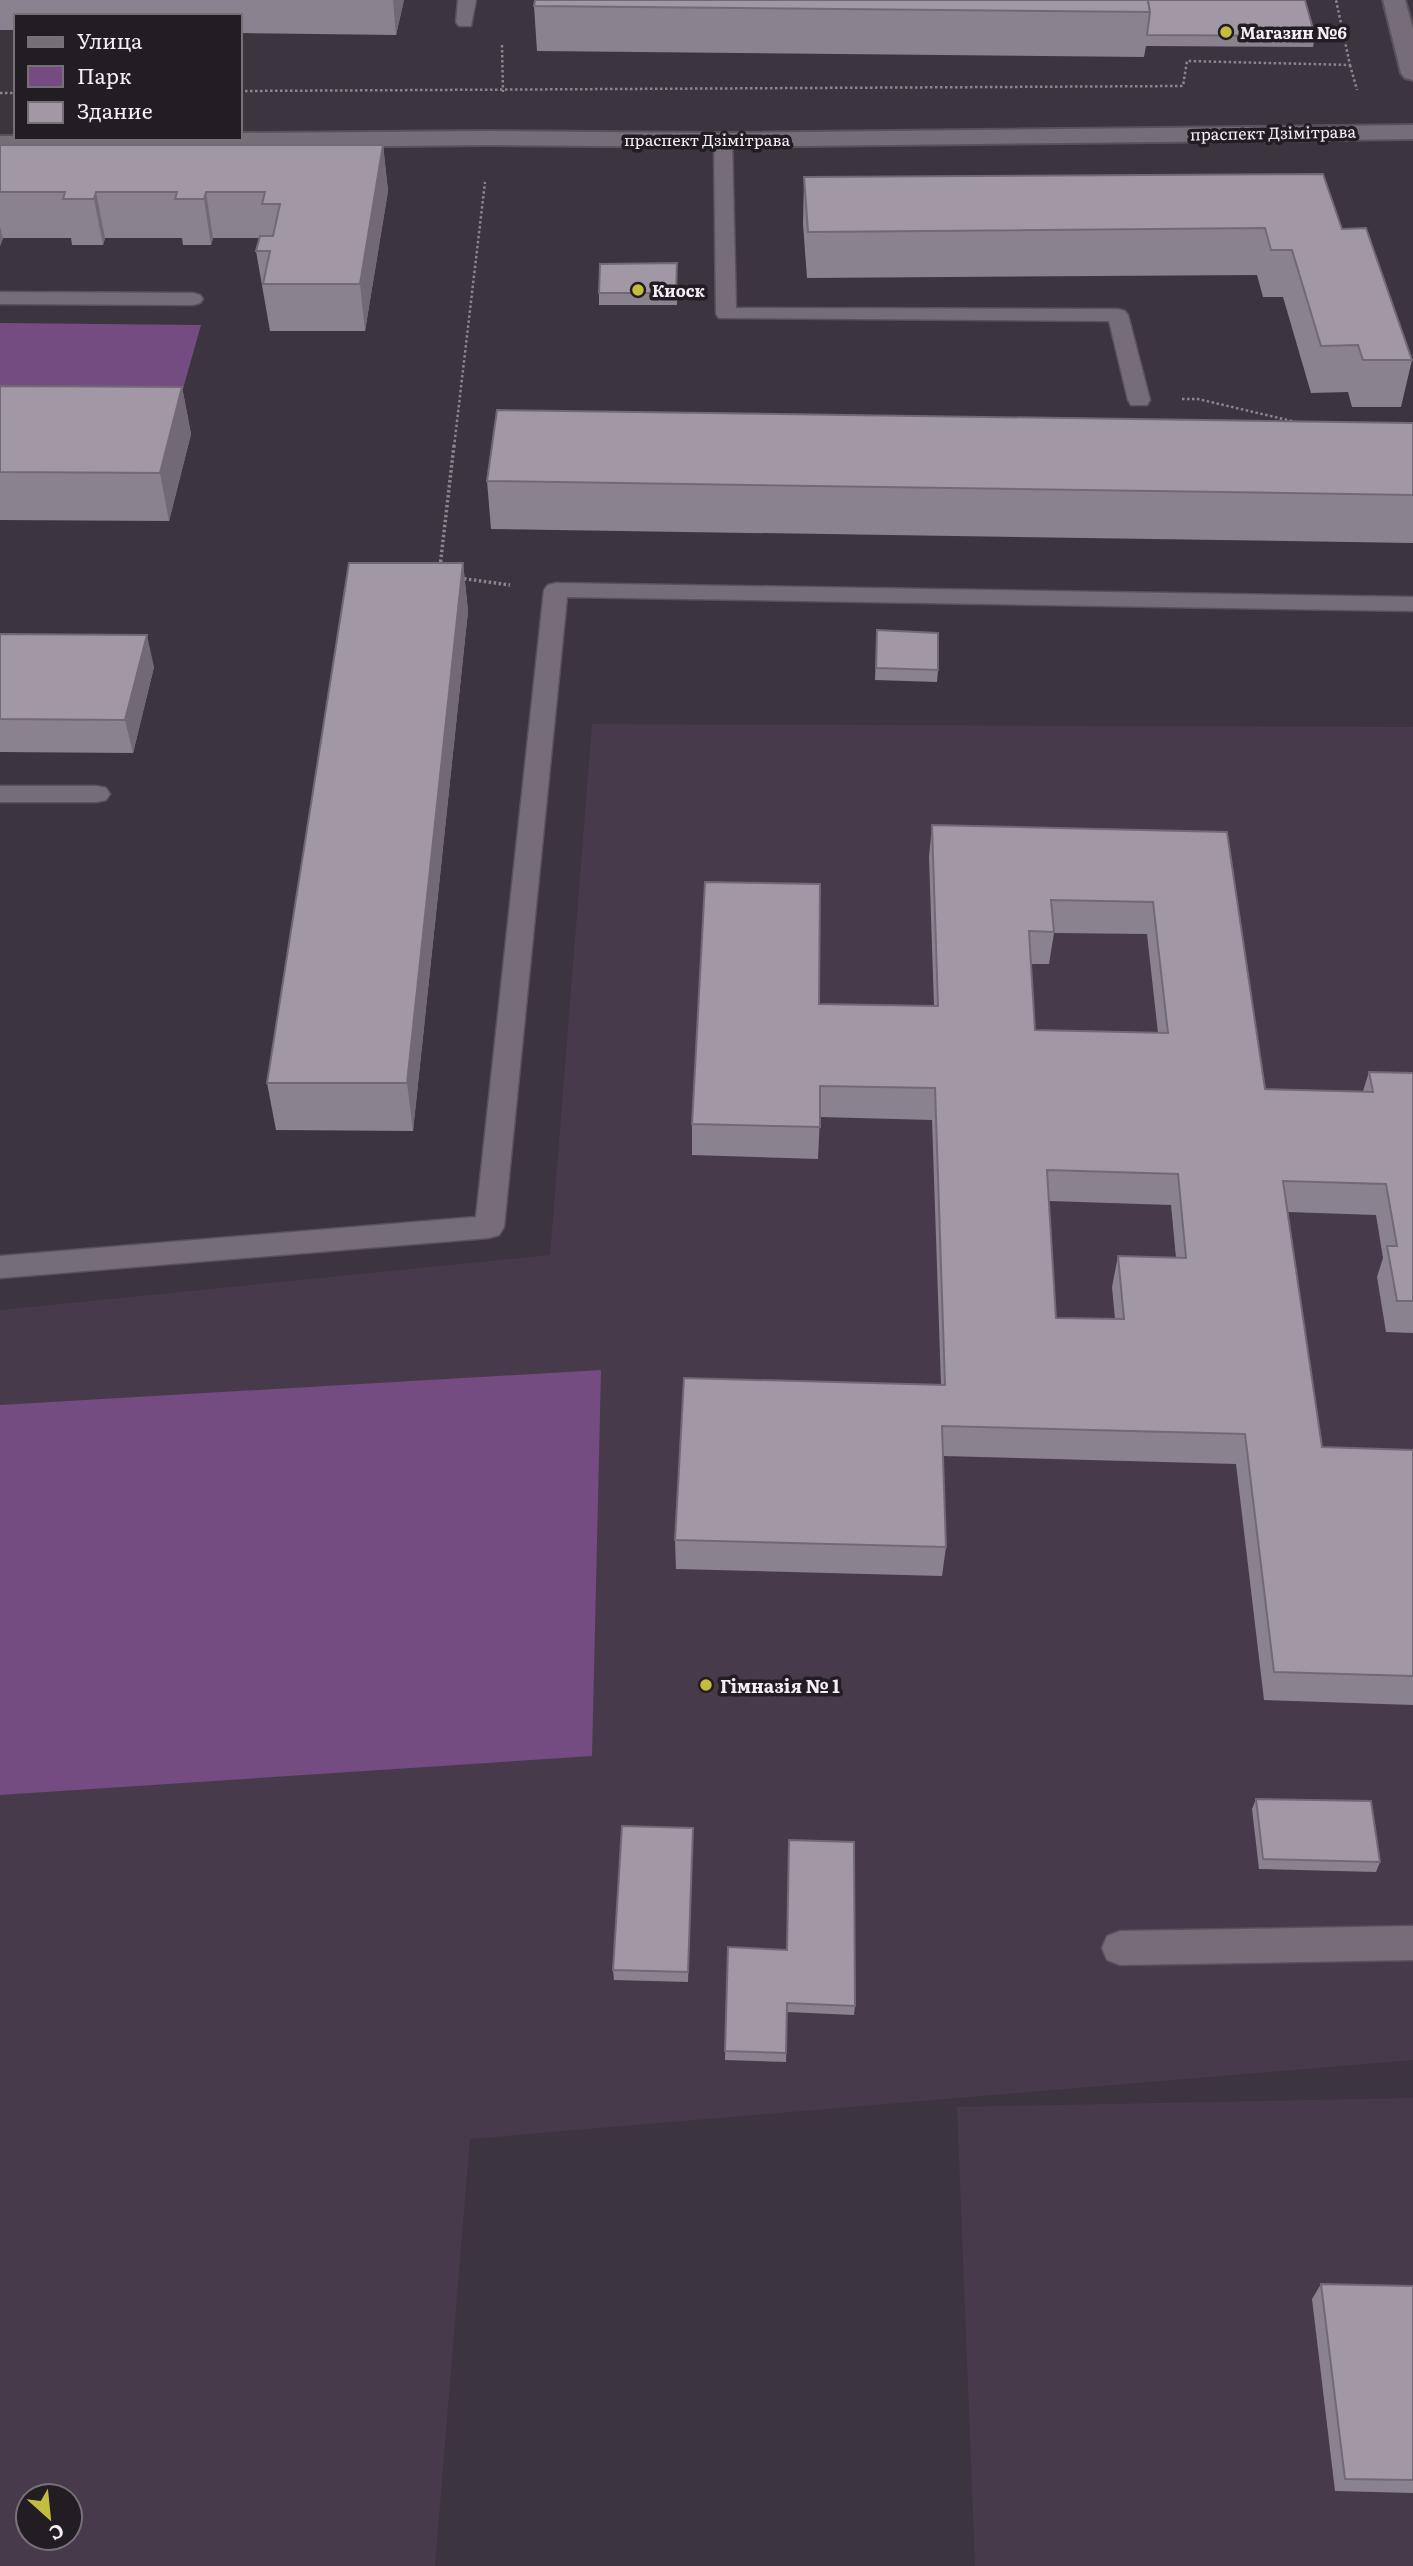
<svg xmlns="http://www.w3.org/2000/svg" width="1413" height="2566" font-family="Literata,serif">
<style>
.built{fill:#473a4b;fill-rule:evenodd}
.green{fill:#744c81}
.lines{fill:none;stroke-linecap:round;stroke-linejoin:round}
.service-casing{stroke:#59525c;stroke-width:3}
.secondary-casing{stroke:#59525c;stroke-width:4}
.path-far1{stroke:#8c858e;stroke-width:2.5;stroke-dasharray:2.5 2.5;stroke-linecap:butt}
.path{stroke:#8c858e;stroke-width:3.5;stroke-dasharray:2.5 2.5;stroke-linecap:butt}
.service{fill:#766d79;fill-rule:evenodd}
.secondary{fill:#766d79;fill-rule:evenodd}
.wall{fill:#8a828e;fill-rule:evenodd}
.shaded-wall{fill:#716a74}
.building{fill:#a197a5;stroke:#716a74;stroke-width:2;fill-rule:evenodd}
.poi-dot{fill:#c2bd3f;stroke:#211d22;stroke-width:2.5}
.labels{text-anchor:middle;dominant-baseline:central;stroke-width:7;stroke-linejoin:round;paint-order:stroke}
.far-poi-label{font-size:16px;font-weight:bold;fill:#f4eef6;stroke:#211d22;text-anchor:start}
.far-street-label{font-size:16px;fill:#f4eef6;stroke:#211d22}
.poi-label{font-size:18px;font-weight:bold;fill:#f4eef6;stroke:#211d22;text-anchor:start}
</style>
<rect width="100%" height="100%" fill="#3c343f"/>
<g class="built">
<path d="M592 724 1413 727V2060L470 2139 435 2566H0V1310L550 1255ZM28 2496H70V2538H28Z"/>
<polygon points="1413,2098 1413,2566 975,2566 957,2107"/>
</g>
<g class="green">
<polygon points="0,323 201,325 179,403 0,401"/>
<polygon points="601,1370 592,1756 0,1795 0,1405"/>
</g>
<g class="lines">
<defs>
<g id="service">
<polygon points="458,0 476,0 471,26 459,26 456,22"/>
<polygon points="723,134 732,140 736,308 1118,309 1125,311 1128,315 1150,400 1147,405 1131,405 1128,400 1109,321 719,318 716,314 714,140"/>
<polygon points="0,292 193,293 200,295 203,299 200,303 193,305 0,304"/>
<polygon points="556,583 1413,597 1413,611 567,597 504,1227 499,1235 489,1238 0,1278 0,1256 476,1217 544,590 548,585"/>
<polygon points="0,786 97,786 106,788 110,794 106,800 97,802 0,802"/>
<polygon points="1413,1926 1413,1960 1120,1965 1107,1960 1102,1948 1107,1936 1120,1931"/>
</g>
<g id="secondary">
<polygon points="1383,0 1405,0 1413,29 1413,80 1405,78 1401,73"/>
<polygon points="1413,125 1413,139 723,147 490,145 0,150 0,136 16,136 16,138 240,138 240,133 490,131 723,133"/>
</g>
</defs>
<use href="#service" class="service-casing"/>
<use href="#secondary" class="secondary-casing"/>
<g class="path-far1">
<polyline points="502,45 503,92"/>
<polyline points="1350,65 1357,90"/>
<polyline points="240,91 1183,86 1187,61 1350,65 1336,0"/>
<polyline points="0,93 16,93"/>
<polyline points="1182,399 1198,399 1296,422"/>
<polyline points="454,447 485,182"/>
</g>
<g class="path">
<polyline points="440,567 454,445"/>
<polyline points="459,578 510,585"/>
</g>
<use href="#service" class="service"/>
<use href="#secondary" class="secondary"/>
</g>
<g class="wall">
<polygon points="0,0 404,0 396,35 240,33 240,16 16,16 16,30 0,30"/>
<polygon points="1305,0 1315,36 1313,47 1146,46 1144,57 537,51 534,6"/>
<polygon points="0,145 383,145 388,191 365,331 270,331 256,251 259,238 213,238 211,245 183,245 182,238 105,238 103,245 72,245 71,238 3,238 0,246"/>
<polygon points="804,177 1342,229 1412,360 1401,407 1352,407 1348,392 1311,393 1283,297 1263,297 1257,275 807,278 803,224"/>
<polygon points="677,263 677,305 599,305 599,293"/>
<polygon points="0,386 182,387 191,434 169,521 0,520"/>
<polygon points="1413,423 1413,543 491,529 487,481"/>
<polygon points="463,563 468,611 413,1131 276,1130 267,1083"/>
<polygon points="877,630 938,670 937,682 875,680"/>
<polygon points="0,634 154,667 133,753 0,752"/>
<path d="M932 825 1227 832 1265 1089 1363 1091 1369 1072 1413 1073V1333L1386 1332 1377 1277 1383 1258 1376 1215 1288 1212 1322 1447 1413 1450V1705L1264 1700 1236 1464 943 1456 946 1547 942 1576 676 1569 675 1540 941 1385 932 1120 820 1117 818 1159 692 1155V1124L819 1004 934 1006 929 857ZM1054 933 1147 934 1158 1033 1035 1030 1031 964H1049ZM1049 1201 1171 1205 1176 1258 1118 1256 1112 1287 1115 1319 1056 1318Z"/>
<polygon points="1256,1799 1380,1862 1376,1872 1259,1869 1252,1809"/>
<polygon points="693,1828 688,1982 614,1980 613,1970"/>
<polygon points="728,1947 855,2006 854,2015 787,2012 786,2062 725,2060"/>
<polygon points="1321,2284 1413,2286 1413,2493 1335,2491 1312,2299"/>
</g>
<g class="shaded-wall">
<polygon points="393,0 404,0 396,35"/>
<polygon points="383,145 388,191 365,331 360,284"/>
<polygon points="96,192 105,238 103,245 94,199"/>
<polygon points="206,192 213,238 211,245 204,199"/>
<polygon points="0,227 3,238 0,246"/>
<polygon points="182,387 191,434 169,521 160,473"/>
<polygon points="463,563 468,611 413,1131 407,1083"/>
<polygon points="147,635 154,667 133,753 125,720"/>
</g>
<g class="building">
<polygon points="535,0 1148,0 1150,12 534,6"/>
<polygon points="1148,0 1305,0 1315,36 1147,35 1150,12"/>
<polygon points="0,145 383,145 360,284 263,284 270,251 256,251 260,236 273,236 280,204 262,204 265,192 206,192 204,199 175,199 177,192 96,192 94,199 63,199 65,192 0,192"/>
<polygon points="1323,174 1342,229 1366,228 1412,360 1363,360 1358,345 1321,346 1292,250 1271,250 1265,228 808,232 804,177"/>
<polygon points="677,263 676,293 599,293 600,264"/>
<polygon points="0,386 182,387 160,473 0,472"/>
<polygon points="497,410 1413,423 1413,495 487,481"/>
<polygon points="349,563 463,563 407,1083 267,1083"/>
<polygon points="877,630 938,633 938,670 876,668"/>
<polygon points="0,634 147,635 125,720 0,719"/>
<path d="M932 825 1227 832 1265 1089 1373 1092 1369 1072 1413 1073V1301H1397L1387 1246H1397L1386 1184 1283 1181 1322 1447 1413 1450V1676L1274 1672 1245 1434 942 1426 946 1547 675 1540 684 1378 945 1385 935 1088 820 1086V1127L692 1124 705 882 820 884 819 1004 938 1006ZM1051 900 1153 902 1168 1033 1035 1030 1029 931 1054 932ZM1047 1170 1178 1174 1186 1258 1118 1256 1124 1319 1056 1318Z"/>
<polygon points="1256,1799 1371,1801 1380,1862 1263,1859"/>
<polygon points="622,1826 693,1828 688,1972 613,1970"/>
<polygon points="789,1840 854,1842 855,2006 787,2003 786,2053 725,2051 728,1947 787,1950"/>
<polygon points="1321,2284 1413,2286 1413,2480 1345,2479"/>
</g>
<g class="poi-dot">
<circle cx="1226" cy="32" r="7"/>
<circle cx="638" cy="290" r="7"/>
<circle cx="706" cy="1685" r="7"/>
</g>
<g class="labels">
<g class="far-poi-label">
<text x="1240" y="32">Магазин №6</text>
<text x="652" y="290">Киоск</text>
</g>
<g class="far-street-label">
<text transform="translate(1273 132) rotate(-1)">праспект Дзімітрава</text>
<text x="707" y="139">праспект Дзімітрава</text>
</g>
<g class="poi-label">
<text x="720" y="1685">Гімназія № 1</text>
</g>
</g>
<rect x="14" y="14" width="228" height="126" fill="#211d22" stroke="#757177" stroke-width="2"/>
<rect x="28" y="37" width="35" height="10" fill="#766d79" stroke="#757177" stroke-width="2"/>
<text x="77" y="49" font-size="21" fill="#f4eef6">Улица</text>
<rect x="28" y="66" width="35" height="21" fill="#744c81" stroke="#757177" stroke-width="2"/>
<text x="77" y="84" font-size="21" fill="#f4eef6">Парк</text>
<rect x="28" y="102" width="35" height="21" fill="#a197a5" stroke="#757177" stroke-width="2"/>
<text x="77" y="119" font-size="21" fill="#f4eef6">Здание</text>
<g transform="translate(49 2517) rotate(153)"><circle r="33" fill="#211d22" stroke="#757177" stroke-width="2"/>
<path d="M0-5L12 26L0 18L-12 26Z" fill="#c2bd3f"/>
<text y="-10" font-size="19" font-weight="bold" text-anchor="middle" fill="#f4eef6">С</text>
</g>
</svg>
